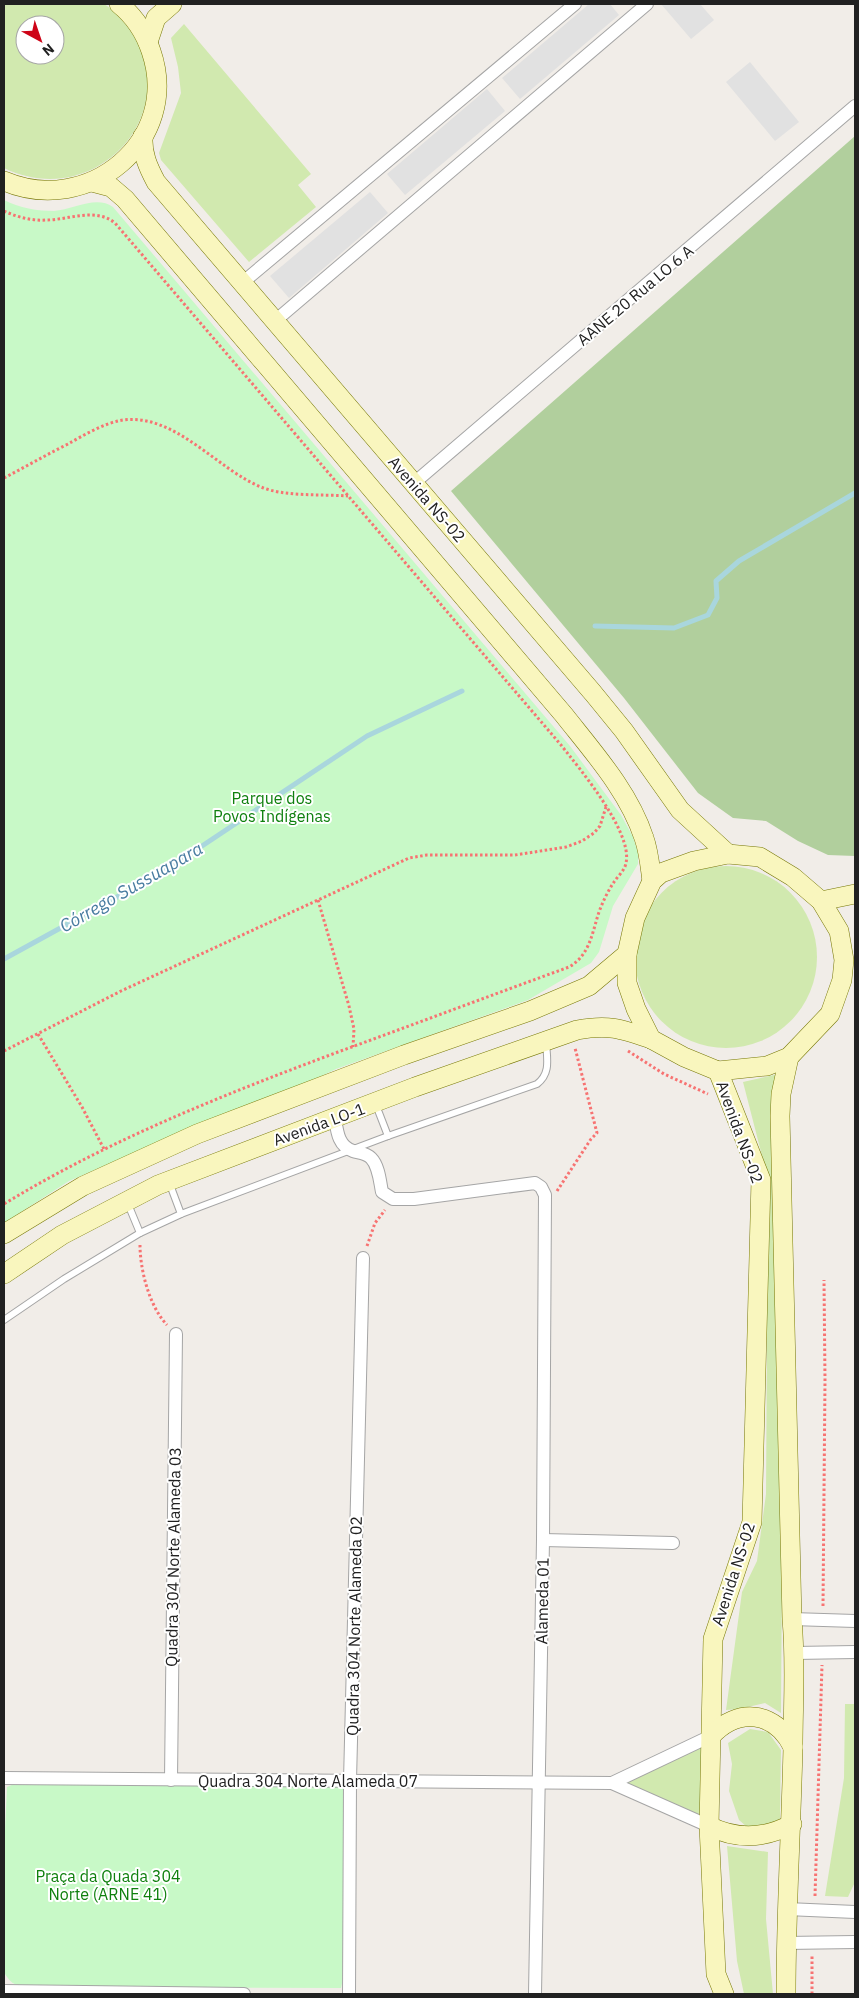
<svg xmlns="http://www.w3.org/2000/svg" width="859" height="1998" font-family="'IBM Plex Sans',sans-serif">
<style>
.grass{fill:#d1e9af;fill-rule:evenodd}
.forest{fill:#b1cf9d}
.park{fill:#c8f9c7}
.parking{fill:#e1e1e1}
.lines{fill:none;stroke-linecap:round;stroke-linejoin:round}
.stream{stroke:#a9d6dd;stroke-width:5}
.lane-casing{stroke:#a5a5a5;stroke-width:8}
.street-casing{stroke:#a5a5a5;stroke-width:14}
.secondary-casing{stroke:#777807;stroke-width:20}
.path{stroke:#f77372;stroke-width:3;stroke-dasharray:2.5 2.5;stroke-linecap:butt}
.lane{stroke:#fff;stroke-width:6}
.street{stroke:#fff;stroke-width:12}
.secondary{stroke:#f9f6be;stroke-width:19}
.labels{text-anchor:middle;dominant-baseline:central;stroke-width:4;stroke-linejoin:round;paint-order:stroke}
.street-label{font-size:16px;fill:#212121;stroke:#fff}
.park-label{font-size:16px;fill:#0f800e;stroke:#fff}
.water-label{font-size:18px;font-style:italic;fill:#487ca0;stroke:#fff}
</style>
<rect width="100%" height="100%" fill="#f1ede8"/>
<g class="grass">
<path d="M4 4C29 4 55 4 80 4 87 4 97 2 103 4 112 7 122 20 128 27 189 111 96 213 4 168ZM25 25H55V55H25Z"/>
<polygon points="184,24 311,174 298,185 316,207 249,262 161,160 159,153 181,93 178,67 171,38"/>
<circle cx="726" cy="957" r="91"/>
<polygon points="778,1074 782,1571 781,1713 765,1703 739,1709 726,1710 742,1592 757,1561 766,1494 768,1179 743,1082"/>
<polygon points="845,1704 855,1704 855,1882 848,1897 825,1896 844,1778"/>
<polygon points="750,1729 768,1732 781,1750 780,1819 765,1827 747,1827 739,1820 729,1791 732,1764 728,1743"/>
<polygon points="711,1736 709,1826 612,1783"/>
<polygon points="727,1846 768,1852 766,1919 773,1994 744,1994 737,1961"/>
</g>
<polygon class="forest" points="855,136 855,856 828,855 798,841 766,821 733,818 698,793 624,698 451,491"/>
<g class="park">
<path d="M4 200C19 208 38 211 54 211 73 210 96 195 113 207L570 746 621 815 633 837 638 853V864L613 906 599 952 591 963 528 1000 336 1069 282 1095 191 1128 69 1181 4 1223Z"/>
<path d="M19 1782 336 1784 343 1787V1979L341 1988 24 1987C13 1985 9 1981 4 1972V1852L7 1787Z"/>
</g>
<g class="parking">
<polygon points="589,4 610,4 619,15 520,99 502,78"/>
<polygon points="661,4 700,4 714,20 691,39"/>
<polygon points="750,62 799,122 775,141 726,82"/>
<polygon points="487,89 505,111 405,195 387,174"/>
<polygon points="370,192 388,213 289,298 270,276"/>
</g>
<g class="lines">
<g class="stream">
<polyline points="595,626 674,628 708,615 717,598 716,581 739,561 855,493"/>
<polyline points="4,959 166,870 367,736 462,691"/>
</g>
<defs>
<g id="lane">
<polyline points="376,1105 388,1136"/>
<polyline points="169,1182 181,1214"/>
<polyline points="128,1204 140,1233"/>
<path d="M4 1320 64 1279 140 1233 181 1214 388 1136 537 1084C551 1073 547 1059 546 1042"/>
</g>
<g id="street">
<polyline points="242,283 575,4"/>
<polyline points="275,321 647,4"/>
<polyline points="414,483 855,106"/>
<path d="M335 1118C337 1131 338 1146 353 1151 359 1153 366 1153 371 1158 379 1166 380 1182 382 1192L393 1199H414L535 1183 541 1187 545 1195 543 1540 535 1994"/>
<polyline points="543,1540 673,1543"/>
<polyline points="792,1619 855,1621"/>
<polyline points="795,1653 855,1652"/>
<polyline points="4,1778 612,1783 709,1826"/>
<polyline points="171,1780 176,1334"/>
<polyline points="612,1783 711,1736"/>
<polyline points="787,1909 855,1912"/>
<polyline points="786,1943 855,1942"/>
<polyline points="4,1991 244,1994"/>
<polyline points="349,1994 350,1781 363,1258"/>
</g>
<g id="secondary">
<polyline points="148,42 156,18 172,4"/>
<path d="M143 136C142 154 148 167 156 182L593 693 624 731 680 810 728 854"/>
<path d="M4 181C88 217 182 141 151 51 145 33 134 16 119 4"/>
<path d="M92 182 111 187 125 199 564 715C594 753 629 792 644 838 649 852 650 867 652 881"/>
<polygon points="728,854 760,857 793,877 821,901 839,931 844,960 842,980 830,1014 789,1057 767,1066 718,1071 684,1057 651,1039 636,1009 627,983 627,954 635,918 652,881 661,873 694,861"/>
<polyline points="821,901 855,894"/>
<polyline points="718,1071 761,1180 752,1522 713,1639 709,1826 716,1974 724,1994"/>
<polyline points="4,1234 83,1186 197,1134 404,1055 530,1011 589,986 627,954"/>
<path d="M4 1274 62 1235 158 1185 415 1087 577 1030C609 1024 622 1029 651 1039"/>
<path d="M711 1736C738 1707 775 1711 793 1747"/>
<path d="M709 1826C737 1840 764 1839 792 1824"/>
<path d="M786 1994C786 1912 791 1830 793 1748 793 1704 796 1662 792 1619L780 1116 781 1094 789 1057"/>
</g>
</defs>
<use href="#lane" class="lane-casing"/>
<use href="#street" class="street-casing"/>
<use href="#secondary" class="secondary-casing"/>
<g class="path">
<path d="M4 211C17 217 31 221 46 220 69 220 95 207 115 223L561 745C579 768 633 832 626 863 625 870 618 876 614 882 608 891 603 901 599 912 592 933 590 955 569 967 492 995 415 1024 338 1052 223 1095 109 1140 4 1204"/>
<path d="M4 478C25 467 46 455 68 444 84 435 104 423 123 420 175 413 218 470 261 487 285 497 321 494 348 496"/>
<polyline points="318,900 349,1006 354,1029 353,1047"/>
<polyline points="38,1034 82,1107 104,1149"/>
<polyline points="4,1051 121,991 409,858 427,855 515,855 566,847 582,841 594,833 600,826 606,807"/>
<polyline points="628,1051 664,1074 708,1094"/>
<polyline points="557,1191 591,1139 597,1133 575,1048"/>
<path d="M140 1245C140 1269 149 1306 167 1325"/>
<polyline points="367,1246 375,1223 385,1210"/>
<polyline points="823,1606 825,1380 824,1280"/>
<polyline points="815,1896 822,1665"/>
<polyline points="812,1994 812,1955"/>
</g>
<use href="#lane" class="lane"/>
<use href="#street" class="street"/>
<use href="#secondary" class="secondary"/>
</g>
<g class="labels">
<g class="street-label">
<text transform="translate(635 295) rotate(-40)">AANE 20 Rua LO 6 A</text>
<text transform="translate(427 499) rotate(49)">Avenida NS-02</text>
<text transform="translate(319 1124) rotate(-20)">Avenida LO-1</text>
<text transform="translate(740 1132) rotate(70)">Avenida NS-02</text>
<text transform="translate(173 1557) rotate(-89)">Quadra 304 Norte Alameda 03</text>
<text transform="translate(733 1574) rotate(-72)">Avenida NS-02</text>
<text transform="translate(542 1601) rotate(-89)">Alameda 01</text>
<text transform="translate(354 1626) rotate(-89)">Quadra 304 Norte Alameda 02</text>
<text x="308" y="1781">Quadra 304 Norte Alameda 07</text>
</g>
<g class="park-label">
<text x="272" y="798">Parque dos<tspan x="272" dy="18">Povos Indígenas</tspan></text>
<text x="108" y="1876">Praça da Quada 304<tspan x="108" dy="18">Norte (ARNE 41)</tspan></text>
</g>
<g class="water-label">
<text transform="translate(131 887) rotate(-30)">Córrego Sussuapara</text>
</g>
</g>
<rect width="859" height="1998" fill="none" stroke="#212121" stroke-width="10"/>
<g transform="translate(40 40) rotate(140)"><circle r="24" fill="#ffffff" stroke="#a6a6a6"/>
<path d="M0-4L9 19L0 12L-9 19Z" fill="#ce0417"/>
<text y="-8" font-size="14" font-weight="bold" text-anchor="middle" fill="#212121">N</text>
</g>
</svg>
